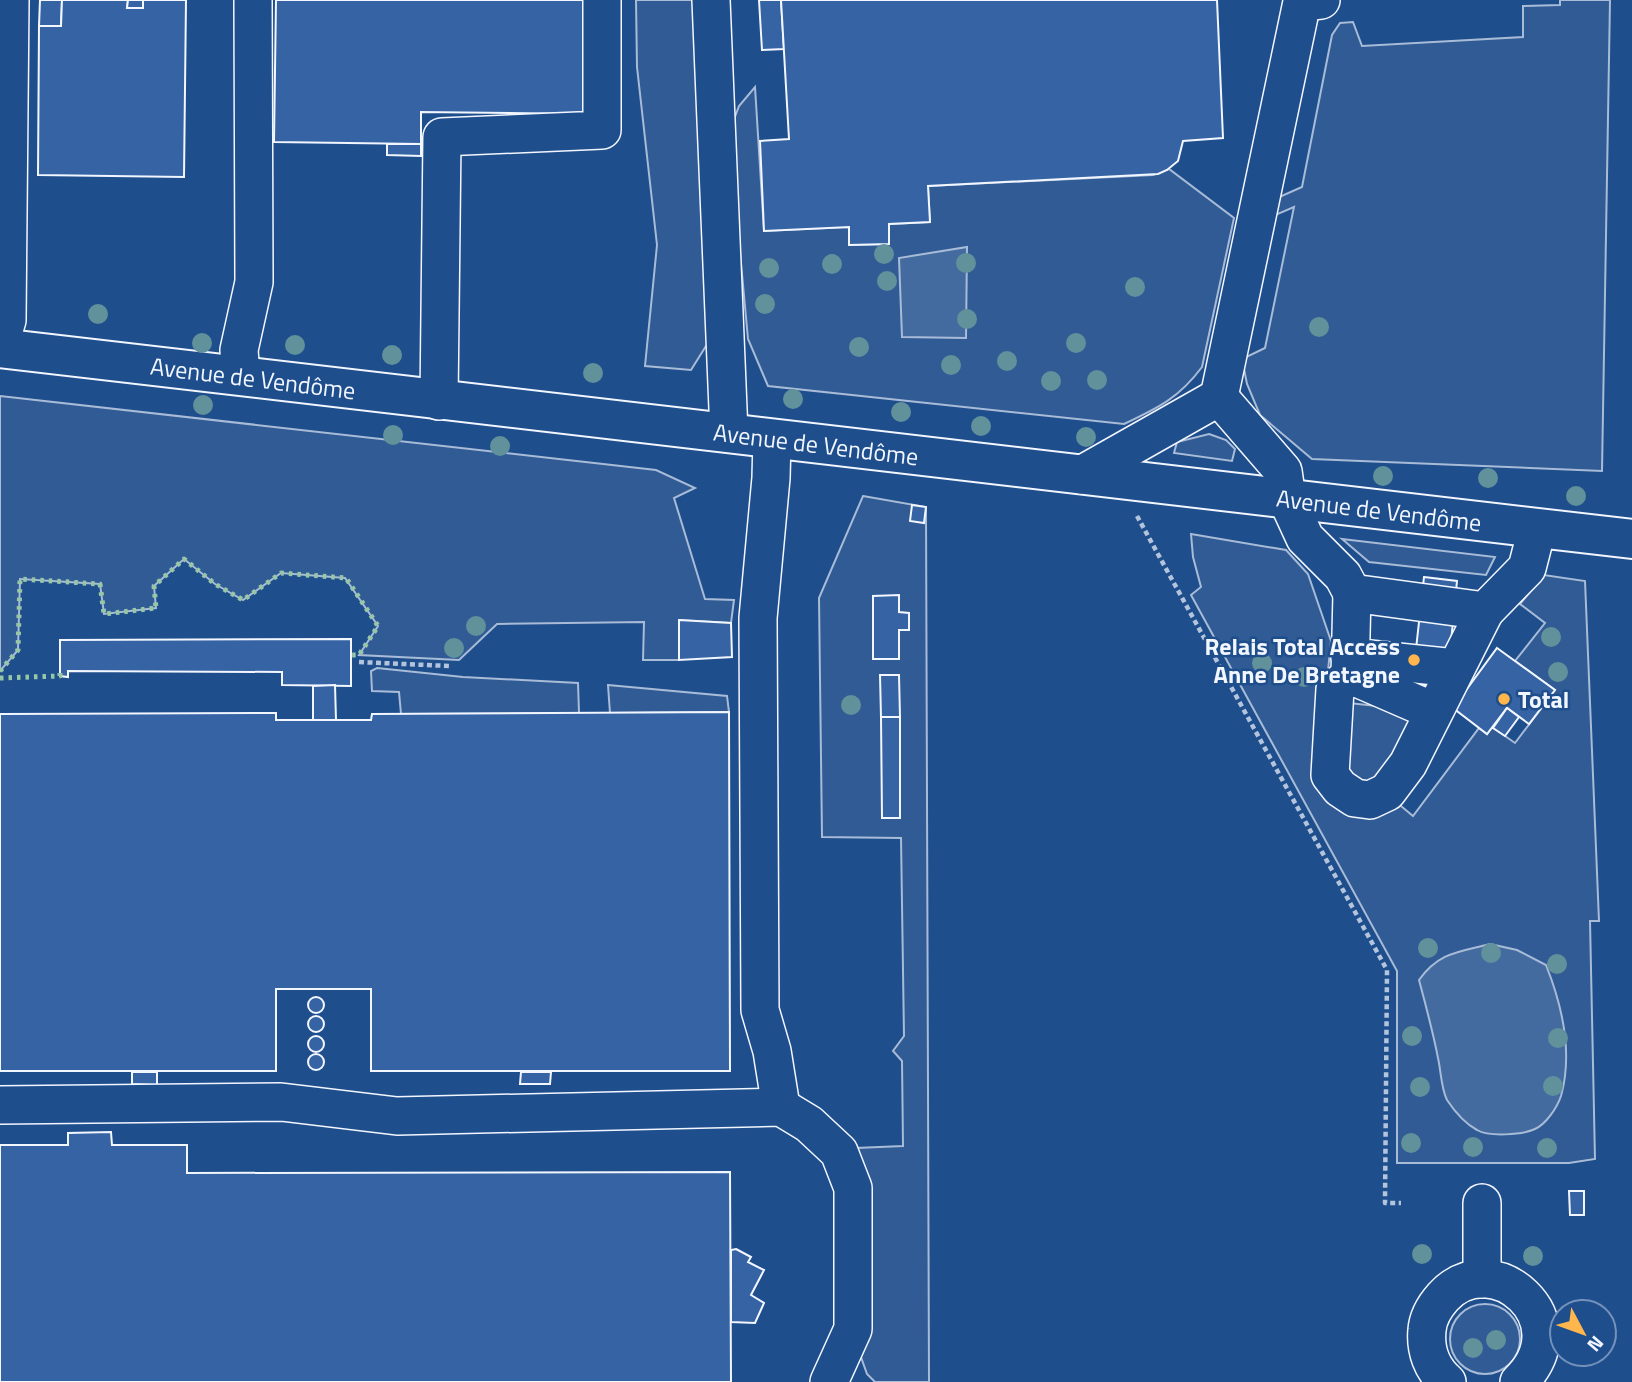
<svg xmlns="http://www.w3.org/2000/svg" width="1632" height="1382" font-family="'Titillium Web',sans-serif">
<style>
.green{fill:#305b95;stroke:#a8bbd7;stroke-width:2}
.water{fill:#446ba0;stroke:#a8bbd7;stroke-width:2}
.building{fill:#3563a3;stroke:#f2f6ff;stroke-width:2}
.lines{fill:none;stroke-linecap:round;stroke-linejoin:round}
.minor-casing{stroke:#f2f6ff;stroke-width:40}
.major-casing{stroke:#f2f6ff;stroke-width:42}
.path{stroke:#b3c4dc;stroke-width:4.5;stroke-dasharray:5 3.5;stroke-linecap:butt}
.minor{stroke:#1f4e8c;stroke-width:37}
.major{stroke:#1f4e8c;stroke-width:38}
.hedge{stroke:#97c8a6;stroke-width:5;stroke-dasharray:3.5 5;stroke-linecap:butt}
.tree{fill:#61919a}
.poi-dot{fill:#ffb74d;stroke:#1f4e8c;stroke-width:2.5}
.labels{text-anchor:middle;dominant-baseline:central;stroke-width:5;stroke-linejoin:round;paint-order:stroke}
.street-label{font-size:24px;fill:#f2f6ff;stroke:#1f4e8c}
.poi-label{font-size:24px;font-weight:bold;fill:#f2f6ff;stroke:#1f4e8c;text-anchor:end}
</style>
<rect width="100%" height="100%" fill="#1f4e8c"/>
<g class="green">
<polygon points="636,0 698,0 711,338 691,370 645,366 657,245 637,67"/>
<polygon points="1560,0 1610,0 1602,471 1312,459 1260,415 1247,384 1242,359 1265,348 1294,207 1266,219 1268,202 1302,187 1332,35 1340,23 1353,22 1362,46 1523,37 1523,6 1560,5"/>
<path d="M755 87 764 231 849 227 850 245 888 244 889 224 930 222 928 186 1153 175 1169 169 1234 218 1202 367C1179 398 1158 408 1124 424L768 386 748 339 729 133 739 106Z"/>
<polygon points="0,396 656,470 695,488 674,498 705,599 734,600 731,623 679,620 679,660 643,660 644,622 497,624 459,660 359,655 378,626 345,578 281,573 243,600 215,584 184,559 154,586 156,608 104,614 100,584 20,579 18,650 0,671"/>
<polygon points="1209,434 1226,440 1235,449 1232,461 1174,453 1177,442"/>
<polygon points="863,496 926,507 929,1382 875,1382 867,1374 856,1343 856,1148 903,1146 902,1061 893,1051 904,1036 901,838 822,837 819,598"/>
<polygon points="1191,534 1286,550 1308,574 1331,641 1318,769 1395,801 1413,816 1479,728 1487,734 1492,727 1515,743 1555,690 1515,661 1545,623 1520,604 1544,575 1585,581 1599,921 1590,921 1595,1159 1569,1163 1397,1163 1397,971 1191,595 1201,587 1193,557"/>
<polygon points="1342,539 1495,557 1486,575 1369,562"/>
<polygon points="377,668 463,677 578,683 579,713 401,714 399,692 372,691 371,671"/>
<polygon points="608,685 727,696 729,712 610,713"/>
<polygon points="1349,703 1404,709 1418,725 1367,789 1339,774"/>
<circle cx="1485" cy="1339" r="35"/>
</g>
<g class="water">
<polygon points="967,247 966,338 902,337 899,258"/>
<path d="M1490 944 1517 950 1546 965C1562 1005 1573 1053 1561 1096 1557 1108 1546 1124 1535 1129 1522 1135 1489 1137 1477 1130 1464 1123 1455 1112 1447 1100 1441 1088 1441 1071 1438 1058 1433 1032 1426 1006 1419 980 1439 952 1459 952 1490 944Z"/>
</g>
<g class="building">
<polygon points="40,0 62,0 61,26 39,26"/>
<polygon points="62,0 128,0 127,8 143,8 143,0 186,0 184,177 38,175 39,26 61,26"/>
<polygon points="128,0 143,0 143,8 127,8"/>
<polygon points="276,0 588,0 587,114 421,112 421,144 274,142"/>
<polygon points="759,0 781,0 784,49 762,50"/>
<polygon points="781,0 1217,0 1223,138 1183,141 1178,161 1167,170 1158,174 928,186 930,222 889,224 889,244 849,245 849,227 764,231 760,141 789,139"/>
<polygon points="387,144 421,144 421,156 387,155"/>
<polygon points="912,505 926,507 924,523 910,521"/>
<polygon points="1424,577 1457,581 1450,652 1431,686 1396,682 1416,649"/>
<polygon points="899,595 899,612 909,613 909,630 899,630 899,659 873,659 873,596"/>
<polygon points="679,620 731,623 732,657 679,660"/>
<polygon points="351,639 351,686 282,685 282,672 68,671 68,677 60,676 60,640"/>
<polygon points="1497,648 1555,690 1529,724 1507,708 1487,734 1453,708"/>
<polygon points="880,675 899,675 900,717 881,717"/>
<polygon points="335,685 336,720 313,720 313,686"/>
<polygon points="1507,708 1519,717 1505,736 1493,728"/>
<polygon points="729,712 730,1071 371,1071 371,989 276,989 276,1071 0,1071 0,714 276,713 276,720 371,720 372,714"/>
<polygon points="881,717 900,717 900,818 882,818"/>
<circle cx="316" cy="1005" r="8"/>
<circle cx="316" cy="1024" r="8"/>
<circle cx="316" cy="1044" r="8"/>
<circle cx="316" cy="1062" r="8"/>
<polygon points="132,1072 157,1072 157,1085 132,1084"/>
<polygon points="521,1072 551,1072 550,1084 520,1084"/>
<polygon points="111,1132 112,1145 187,1145 187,1173 730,1172 731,1382 0,1382 0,1145 68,1145 68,1133"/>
<polygon points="1569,1191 1584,1191 1584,1215 1570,1215"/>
<polygon points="736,1249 751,1257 748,1262 764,1270 751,1295 764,1303 755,1323 731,1322 731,1250"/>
</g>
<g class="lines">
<defs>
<g id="minor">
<polyline points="711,0 729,433"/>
<polyline points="0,344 7,320 10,0"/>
<polyline points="241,376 239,350 254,282 253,0"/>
<polyline points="1219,397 1302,2 1321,0"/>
<polyline points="439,401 442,137 602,130 602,0"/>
<polyline points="772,439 771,478 758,618 760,1010 772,1051 781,1107"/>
<polyline points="1081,475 1219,397 1283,471 1287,499 1305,538 1343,576 1352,593 1485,611 1527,568 1537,529"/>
<polyline points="1352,593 1350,675 1433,711"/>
<polyline points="1350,657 1455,668"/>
<polyline points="1350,675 1335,689 1330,775 1340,788 1355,798 1370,800 1387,792 1408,764 1485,611"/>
<polyline points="0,1105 281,1102 397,1116 781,1107 809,1124 839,1152 853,1188 853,1329 829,1382"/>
<polyline points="1482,1203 1482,1279"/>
<path d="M1447 1382C1432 1369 1425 1350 1427 1330 1428 1317 1435 1306 1443 1297 1492 1243 1583 1320 1519 1382"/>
</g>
<polyline id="major" points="0,348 1632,539"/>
</defs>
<use href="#minor" class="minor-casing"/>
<use href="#major" class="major-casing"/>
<g class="path">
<polyline points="1137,516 1387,970 1385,1203 1401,1203"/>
<polyline points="359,662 449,666"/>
</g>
<use href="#minor" class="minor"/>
<use href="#major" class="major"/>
<g class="hedge">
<polyline points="0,671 18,650 20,579 100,584 104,614 156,608 154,586 184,559 215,584 243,600 281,573 346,578 378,626 359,655 351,655 351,653"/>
<polyline points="0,678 60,676 60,673"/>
</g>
</g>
<g class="tree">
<circle cx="884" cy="254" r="10"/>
<circle cx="966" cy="263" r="10"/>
<circle cx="832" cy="264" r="10"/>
<circle cx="769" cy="268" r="10"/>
<circle cx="887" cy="281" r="10"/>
<circle cx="1135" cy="287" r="10"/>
<circle cx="765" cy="304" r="10"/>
<circle cx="98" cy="314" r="10"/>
<circle cx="967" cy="319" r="10"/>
<circle cx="1319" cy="327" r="10"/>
<circle cx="202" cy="343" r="10"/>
<circle cx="1076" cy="343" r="10"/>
<circle cx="295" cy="345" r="10"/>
<circle cx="859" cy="347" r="10"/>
<circle cx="392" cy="355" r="10"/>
<circle cx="1007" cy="361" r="10"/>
<circle cx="951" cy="365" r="10"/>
<circle cx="593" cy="373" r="10"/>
<circle cx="1097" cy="380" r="10"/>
<circle cx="1051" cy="381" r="10"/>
<circle cx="793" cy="399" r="10"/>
<circle cx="203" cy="405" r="10"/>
<circle cx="901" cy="412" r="10"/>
<circle cx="981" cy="426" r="10"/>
<circle cx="393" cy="435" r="10"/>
<circle cx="1086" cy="437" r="10"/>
<circle cx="500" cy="446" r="10"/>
<circle cx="1383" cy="476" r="10"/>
<circle cx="1488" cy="478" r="10"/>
<circle cx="1576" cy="496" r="10"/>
<circle cx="476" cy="626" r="10"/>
<circle cx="1551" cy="637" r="10"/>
<circle cx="454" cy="648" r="10"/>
<circle cx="1262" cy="663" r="10"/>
<circle cx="1558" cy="672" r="10"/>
<circle cx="1304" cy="677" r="10"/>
<circle cx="851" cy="705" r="10"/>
<circle cx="1428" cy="948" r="10"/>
<circle cx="1491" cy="953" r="10"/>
<circle cx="1557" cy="964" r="10"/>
<circle cx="1412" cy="1036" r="10"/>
<circle cx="1558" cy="1038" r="10"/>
<circle cx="1553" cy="1086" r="10"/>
<circle cx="1420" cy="1087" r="10"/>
<circle cx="1411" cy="1143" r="10"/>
<circle cx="1473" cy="1147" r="10"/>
<circle cx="1547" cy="1148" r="10"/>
<circle cx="1422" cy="1254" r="10"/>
<circle cx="1533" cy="1256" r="10"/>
<circle cx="1496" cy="1340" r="10"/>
<circle cx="1473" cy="1348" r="10"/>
</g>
<g class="poi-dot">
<circle cx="1414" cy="660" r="7"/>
<circle cx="1504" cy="699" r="7"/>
</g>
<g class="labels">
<g class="street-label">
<text transform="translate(253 378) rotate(7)">Avenue de Vendôme</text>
<text transform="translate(816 444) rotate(7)">Avenue de Vendôme</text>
<text transform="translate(1379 510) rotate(7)">Avenue de Vendôme</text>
</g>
<g class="poi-label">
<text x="1400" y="646">Relais Total Access<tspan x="1400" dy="28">Anne De Bretagne</tspan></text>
<text x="1518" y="699" text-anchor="start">Total</text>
</g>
</g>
<g transform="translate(1583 1333) rotate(131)"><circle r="33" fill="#1f4e8c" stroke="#7391ba" stroke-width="2"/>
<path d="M0-5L12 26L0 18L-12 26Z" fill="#ffb74d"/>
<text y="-10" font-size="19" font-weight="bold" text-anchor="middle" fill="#f2f6ff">N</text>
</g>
</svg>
